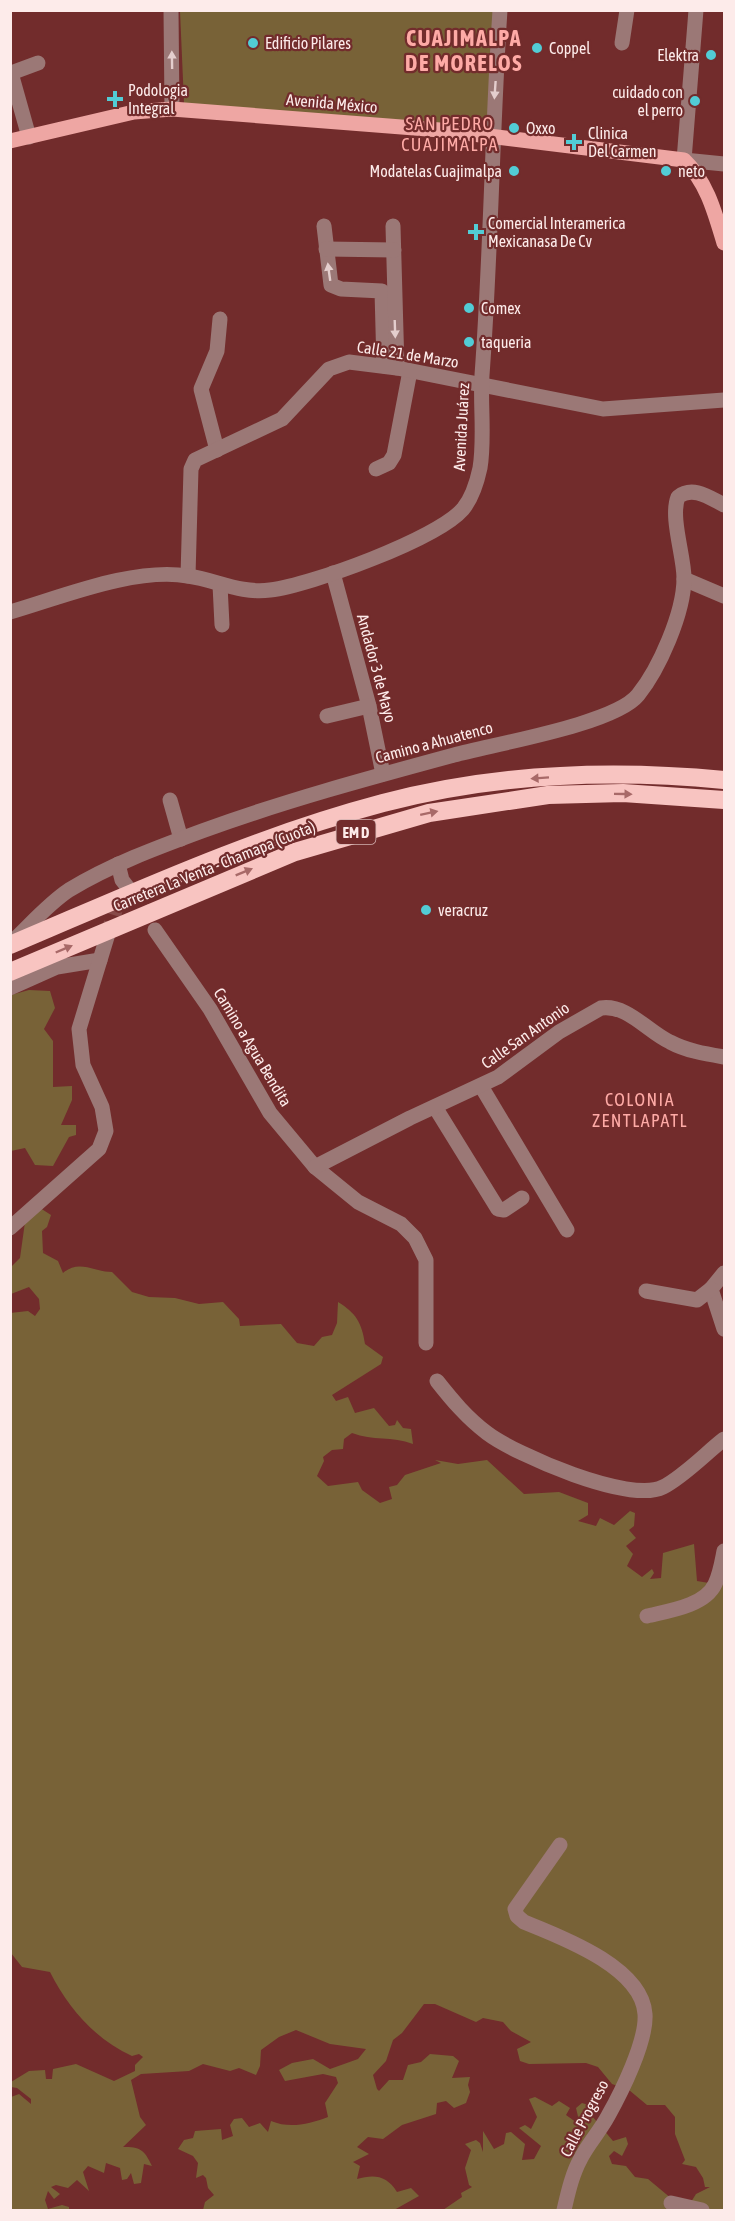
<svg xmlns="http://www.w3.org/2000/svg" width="735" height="2221" font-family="'Asap Condensed',sans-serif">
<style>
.green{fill:#786237}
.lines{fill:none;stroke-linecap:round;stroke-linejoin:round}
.minor-tunnel{stroke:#874948;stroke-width:15;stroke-dasharray:15 8;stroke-linecap:butt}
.minor{stroke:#9b7876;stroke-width:15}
.major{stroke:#eea6a3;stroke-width:15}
.highway{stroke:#f8c4c1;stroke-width:18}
.oneway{fill:#e4cecd}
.oneway2{fill:#a86968}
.poi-dot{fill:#52ccd5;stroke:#722c2c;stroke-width:2}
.labels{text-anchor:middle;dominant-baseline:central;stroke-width:4.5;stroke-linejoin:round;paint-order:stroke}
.shield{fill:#722c2c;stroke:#d3b2b1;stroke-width:1.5}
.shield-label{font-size:15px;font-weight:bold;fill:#fdebea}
.poi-label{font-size:16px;fill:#fdebea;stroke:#722c2c;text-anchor:start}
.street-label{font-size:16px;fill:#fdebea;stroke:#722c2c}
.neighbourhood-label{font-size:18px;letter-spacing:1.5px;fill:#feaaa6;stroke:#722c2c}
.district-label{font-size:22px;font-weight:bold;letter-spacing:1.5px;fill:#feaaa6;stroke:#722c2c}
</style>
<rect width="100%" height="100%" fill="#722c2c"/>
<g class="green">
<polygon points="180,11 501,11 492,137 184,103"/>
<polygon points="29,990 50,991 55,1008 44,1029 53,1041 53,1087 72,1086 72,1100 61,1125 76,1125 76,1135 69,1137 53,1166 35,1165 25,1148 11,1151 11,995"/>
<path d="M37 1206 51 1215 47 1227 42 1231 43 1253 58 1261 63 1273C79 1259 94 1272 112 1272L132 1292 149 1297 175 1298 199 1304 223 1302 239 1319 240 1326 281 1324 297 1343 314 1346 322 1337 332 1335 337 1323 338 1302C356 1313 362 1323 365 1344L383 1357 381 1364 332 1395 336 1401 348 1397 355 1413 374 1408 389 1426 395 1425 397 1420 403 1428 411 1429 413 1444C392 1436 373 1441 352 1433L344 1439 343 1449 332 1450 323 1457 324 1461 317 1476 328 1486 358 1482 362 1490 380 1503 392 1499 389 1487 397 1485 405 1475 441 1463 435 1460 458 1464 487 1460 524 1494 559 1492 588 1503V1515L578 1521 596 1526 600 1518 614 1525 630 1511 635 1513 634 1526 629 1530 636 1538 626 1546 633 1554 627 1566 642 1577 652 1569 654 1573 650 1579 661 1578 663 1553 694 1544 697 1581 709 1583 724 1568V2210H443L462 2197 461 2193 472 2187 469 2185 465 2168 471 2150 465 2144 476 2140 480 2143 483 2152V2131L494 2149 504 2144 506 2133 511 2132 525 2144 522 2160 534 2159 541 2146 519 2128 525 2125 531 2129 537 2117 529 2099 535 2097 552 2106 559 2101 570 2108 566 2115 580 2125 576 2108 582 2103 598 2108 592 2116 613 2141 626 2137 628 2144 622 2156 614 2151 609 2156 612 2164 626 2166 635 2177 648 2179 672 2199 691 2202 696 2194 710 2187H705L703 2178 696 2167 682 2164 685 2160 675 2134V2117L665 2105H647L629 2090 612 2084 598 2067 586 2063 529 2064 520 2061 517 2049 531 2042 511 2031 503 2022 483 2018 476 2022 435 2004H424L402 2033 393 2040 386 2061 373 2075 377 2089 379 2091 389 2080H403L408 2065 421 2062 430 2054 453 2056 459 2061 452 2078 470 2077 468 2085 470 2092 466 2103 454 2108 446 2101 437 2103 436 2114 402 2125 383 2139 368 2137 357 2147 369 2154 353 2162 360 2166 357 2179C375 2174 387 2176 397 2192L411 2188 419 2196 394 2210H203L205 2202 214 2195 208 2188 206 2178 203 2175 196 2178 198 2163 193 2156 178 2149 184 2140 193 2138 195 2131 221 2129 222 2140 233 2136 230 2125 234 2119 242 2118 249 2127 260 2123 268 2132 271 2121C290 2129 309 2124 328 2117L325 2103 338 2083 336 2077 323 2074 285 2081 279 2070 292 2063 313 2059 330 2069 358 2059 366 2049 330 2044 296 2030 279 2037 261 2050 260 2066 256 2075 239 2068 230 2071 203 2064 189 2071 141 2074 131 2080 140 2117 146 2125 123 2147C140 2147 144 2149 152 2166L144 2164 141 2183 134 2184 131 2173 127 2179 122 2180 120 2168 106 2163 104 2173 88 2166 83 2172 89 2191 77 2180 68 2188 56 2185 51 2187 60 2194 54 2199 48 2191 45 2200 48 2209 62 2205 69 2207V2210H11V2097L19 2094 31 2104V2099L17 2088 11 2087V2082L29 2071 45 2070 46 2079H52L53 2069 76 2064 114 2081 135 2071V2065L143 2057 139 2054 132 2056C95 2039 68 2008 50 1972L22 1967 11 1953 10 1313 28 1311 35 1316 40 1309 39 1299 29 1287 11 1294 12 1266 20 1258 25 1222Z"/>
</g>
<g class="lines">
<g class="minor-tunnel">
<polyline points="129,889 152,924"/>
<polyline points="107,937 120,894"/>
</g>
<g class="minor">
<polyline points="171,10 172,109"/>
<polyline points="696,10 684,160 724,164"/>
<polyline points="622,43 627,10"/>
<polyline points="29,137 11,73 38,63"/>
<polyline points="324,226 331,285 341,289 382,291 384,366"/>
<polyline points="393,226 397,368"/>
<polyline points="326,249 394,250"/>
<polyline points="217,450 201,389 217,351 220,319"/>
<polyline points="376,469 389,463 394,455 410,371"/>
<polyline points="333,573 369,706 383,774"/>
<polyline points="188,576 191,469 195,460 282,419 329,369 349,362 397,368 603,409 724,400"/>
<polyline points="684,579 724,596"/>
<polyline points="220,585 222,625"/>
<path d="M10 612C62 597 134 567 188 576 216 580 241 594 270 590 311 585 437 539 463 509 472 498 477 482 480 468 485 438 480 405 482 375 491 253 492 132 500 10"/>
<polyline points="327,716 369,706"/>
<polyline points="170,800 181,839"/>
<polyline points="118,864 122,880 129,889"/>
<polyline points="155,930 210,1009 270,1113 315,1167 358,1202 401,1224 415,1238 426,1260 426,1343"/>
<path d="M12 942C30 925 48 904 69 890 110 865 156 848 202 831 284 801 369 778 454 755 494 744 615 724 638 695 659 669 684 613 684 578 684 556 670 517 678 497 693 485 710 498 724 505"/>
<polyline points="10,988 57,967 100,960"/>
<polyline points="481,1086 567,1230"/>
<polyline points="435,1107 498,1209 504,1210 522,1198"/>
<path d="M315 1167 410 1118 498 1077 559 1032 601 1008C627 1004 648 1032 670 1042 687 1051 706 1054 724 1057"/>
<polyline points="10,1228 99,1149 106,1131 102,1107 83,1065 79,1029 107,937"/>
<polyline points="724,1273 711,1289 724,1329"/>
<polyline points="646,1291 697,1300 711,1289"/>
<path d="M437 1381C452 1400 467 1418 487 1433 516 1455 630 1504 663 1487 683 1477 706 1453 724 1439"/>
<path d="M647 1616C668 1611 705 1606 715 1584 720 1574 722 1561 724 1551"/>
<path d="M560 1845 515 1909 517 1916 524 1922C561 1937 642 1967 645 2014 647 2041 621 2093 608 2116 600 2131 588 2144 581 2158 572 2174 568 2193 564 2210"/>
<polyline points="671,2203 702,2210"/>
</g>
<path class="major" d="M10 141 134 112 172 109 440 130 684 160C707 182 715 213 724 243"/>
<g class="highway">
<path d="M10 945C133 893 254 837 383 803 493 774 611 769 724 780"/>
<polyline points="10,972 295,852 429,813 548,795 623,793 724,800"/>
</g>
</g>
<defs><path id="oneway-solid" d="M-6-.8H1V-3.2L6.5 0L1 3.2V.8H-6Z" transform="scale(1.5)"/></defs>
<g class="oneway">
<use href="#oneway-solid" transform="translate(172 60) rotate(-91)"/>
<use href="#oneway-solid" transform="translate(495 90) rotate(94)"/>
<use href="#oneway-solid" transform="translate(329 272) rotate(-98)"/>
<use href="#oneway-solid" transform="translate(395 329) rotate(88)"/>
</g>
<g class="oneway2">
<use href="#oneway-solid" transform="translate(540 778) rotate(176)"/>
<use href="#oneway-solid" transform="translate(623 794) rotate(1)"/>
<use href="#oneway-solid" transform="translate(429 813) rotate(-12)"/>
<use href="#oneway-solid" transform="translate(244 872) rotate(-22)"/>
<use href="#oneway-solid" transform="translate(64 949) rotate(-23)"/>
</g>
<g class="poi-dot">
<circle cx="253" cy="43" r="6"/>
<circle cx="537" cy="48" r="6"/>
<circle cx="711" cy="55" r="6"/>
<path d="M112 90h6v6h6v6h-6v6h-6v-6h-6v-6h6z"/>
<circle cx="695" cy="101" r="6"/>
<circle cx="514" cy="128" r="6"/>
<path d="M571 133h6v6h6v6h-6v6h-6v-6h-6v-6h6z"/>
<circle cx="514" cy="171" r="6"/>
<circle cx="666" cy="171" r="6"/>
<path d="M473 223h6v6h6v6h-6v6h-6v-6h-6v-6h6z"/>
<circle cx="469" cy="308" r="6"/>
<circle cx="469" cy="342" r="6"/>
<circle cx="426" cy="910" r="6"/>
</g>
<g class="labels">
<rect class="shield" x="336.5" y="820" width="39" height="24" rx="4.5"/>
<g class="shield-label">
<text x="356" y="832">EM D</text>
</g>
<g class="poi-label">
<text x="265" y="43">Edificio Pilares</text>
<text x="549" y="48">Coppel</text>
<text x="699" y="55" text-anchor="end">Elektra</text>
<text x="128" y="90">Podologia<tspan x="128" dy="18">Integral</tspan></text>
<text x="683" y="92" text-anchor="end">cuidado con<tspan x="683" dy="18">el perro</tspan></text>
<text x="526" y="128">Oxxo</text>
<text x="588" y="133">Clinica<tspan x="588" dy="18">Del Carmen</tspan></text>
<text x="502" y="171" text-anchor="end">Modatelas Cuajimalpa</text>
<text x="678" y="171">neto</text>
<text x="488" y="223">Comercial Interamerica<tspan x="488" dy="18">Mexicanasa De Cv</tspan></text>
<text x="481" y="308">Comex</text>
<text x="481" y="342">taqueria</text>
<text x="438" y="910">veracruz</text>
</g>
<g class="street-label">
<text transform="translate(332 103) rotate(5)">Avenida México</text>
<text transform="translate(408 354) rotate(9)">Calle 21 de Marzo</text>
<text transform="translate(461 427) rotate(-87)">Avenida Juárez</text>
<text transform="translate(377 668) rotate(75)">Andador 3 de Mayo</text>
<text transform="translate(434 742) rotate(-15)">Camino a Ahuatenco</text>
<text transform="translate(214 866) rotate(-22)">Carretera La Venta - Chamapa (Cuota)</text>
<text transform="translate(525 1035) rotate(-35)">Calle San Antonio</text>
<text transform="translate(253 1047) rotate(59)">Camino a Agua Bendita</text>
<text transform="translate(584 2118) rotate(-62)">Calle Progreso</text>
</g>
<g class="neighbourhood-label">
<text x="450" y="123">SAN PEDRO<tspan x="450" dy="21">CUAJIMALPA</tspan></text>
<text x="640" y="1099">COLONIA<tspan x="640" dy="21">ZENTLAPATL</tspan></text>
</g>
<g class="district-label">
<text x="464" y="38">CUAJIMALPA<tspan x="464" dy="25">DE MORELOS</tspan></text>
</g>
</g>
<rect width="735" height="2221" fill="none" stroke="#fdebea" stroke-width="24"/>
</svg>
